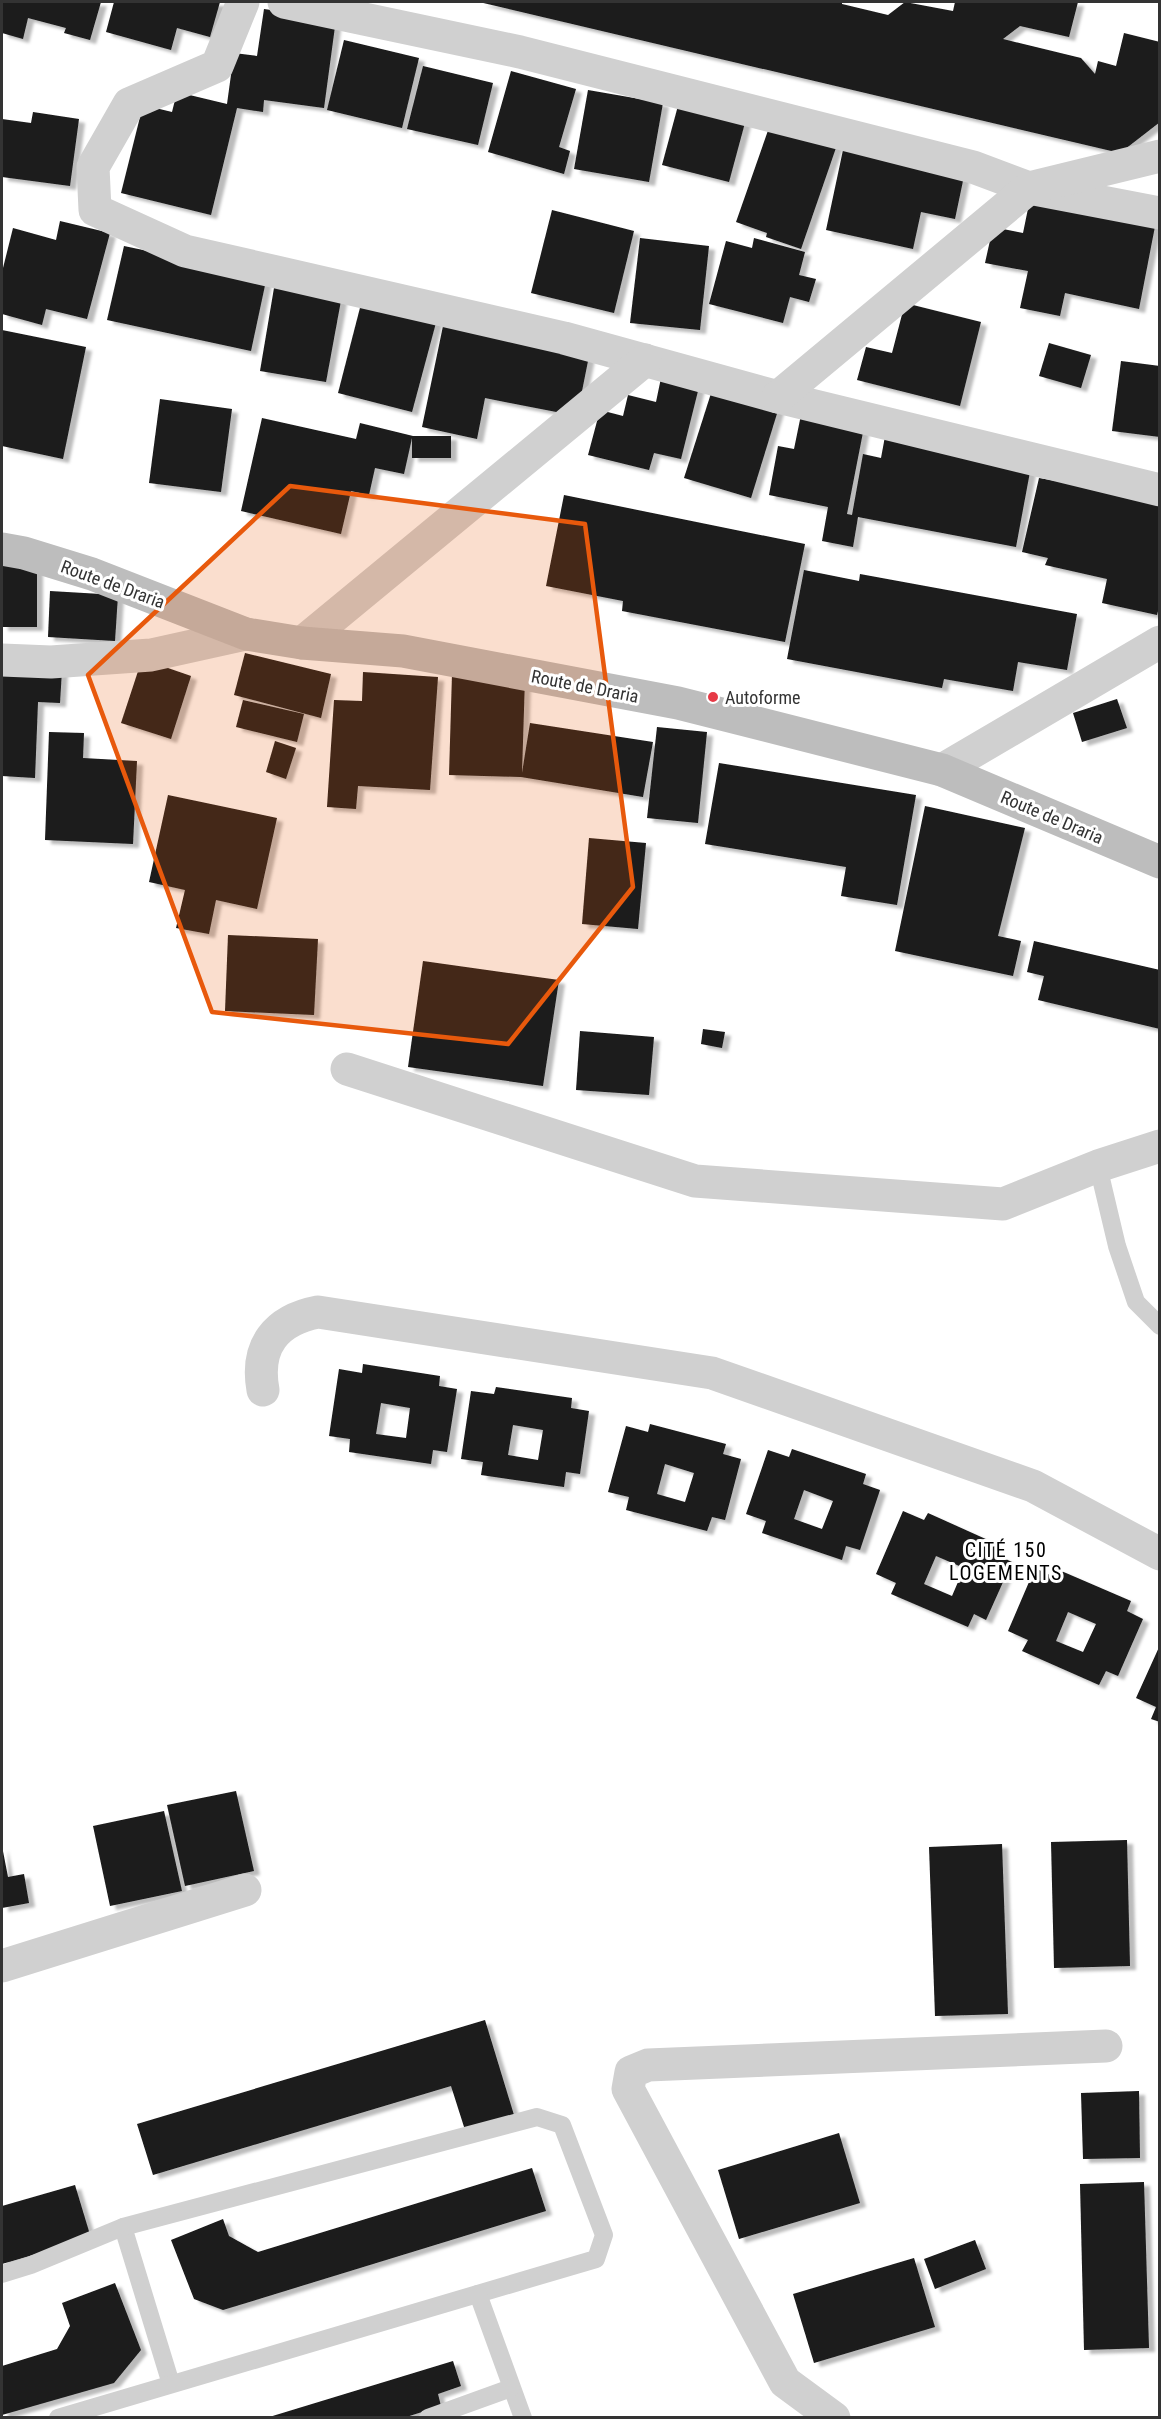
<svg xmlns="http://www.w3.org/2000/svg" width="1161" height="2419" font-family="'Roboto Condensed',sans-serif">
<style>
.building{fill:#1a1a1a;fill-rule:evenodd;filter:url(#shadow)}
.lines{fill:none;stroke-linecap:round;stroke-linejoin:round}
.service{stroke:#d0d0d0;stroke-width:18}
.minor{stroke:#d0d0d0;stroke-width:33}
.secondary{stroke:#bdbdbd;stroke-width:33}
.marked{fill:#e8590c;fill-opacity:0.2;stroke:#e8590c;stroke-width:4.5;stroke-linejoin:round}
.poi-dot{fill:#e63946;stroke:#fff;stroke-width:2}
.labels{text-anchor:middle;dominant-baseline:central;stroke-width:6;stroke-linejoin:round;paint-order:stroke}
.street-label{font-size:18px;fill:#333;stroke:#fff}
.poi-label{font-size:18px;fill:#333;stroke:#fff;text-anchor:start}
.neighbourhood-label{font-size:20px;letter-spacing:1.5px;fill:#000;stroke:#fff}
</style>
<defs>
<filter id="shadow"><feDropShadow dx="6" dy="4" stdDeviation="1.5" flood-color="#0004"/></filter>
</defs>
<rect width="100%" height="100%" fill="#fff"/>
<g class="building">
<polygon points="2,2 101,2 90,40 64,33 66,28 28,18 23,39 2,33"/>
<polygon points="114,2 220,2 210,37 177,28 171,50 106,32"/>
<polygon points="479,2 842,2 842,4 888,15 905,2 953,11 955,2 1078,2 1069,37 1020,26 1003,39 1081,58 1095,74 1098,61 1116,66 1124,33 1160,42 1160,122 1120,153"/>
<polygon points="264,9 336,19 324,108 264,100 263,112 237,108 211,215 121,193 143,105 172,112 177,92 227,104 234,53 257,56"/>
<polygon points="344,40 419,58 402,128 327,110"/>
<polygon points="423,66 493,83 478,145 407,129"/>
<polygon points="511,71 576,89 559,147 570,151 564,174 488,152"/>
<polygon points="588,90 663,103 649,182 574,169"/>
<polygon points="679,102 746,119 729,182 662,165"/>
<polygon points="33,112 79,119 70,186 2,177 2,119 31,123"/>
<polygon points="772,119 838,142 801,249 766,237 767,233 736,222"/>
<polygon points="843,150 964,176 955,219 921,212 913,249 826,230"/>
<polygon points="1030,199 1157,216 1139,309 1065,293 1060,316 1020,308 1028,271 985,263 993,227 1023,233"/>
<polygon points="552,210 634,231 614,313 531,293"/>
<polygon points="60,221 110,233 87,319 46,309 42,325 2,314 2,272 13,228 56,240"/>
<polygon points="640,238 709,246 700,330 630,323"/>
<polygon points="754,238 805,252 799,275 816,279 809,302 790,297 783,323 709,304 726,241 752,248"/>
<polygon points="124,246 267,276 251,351 107,320"/>
<polygon points="275,282 342,295 326,382 260,371"/>
<polygon points="362,300 437,319 412,412 338,393"/>
<polygon points="905,303 981,322 960,406 857,380 866,347 892,353"/>
<polygon points="443,326 590,351 577,416 485,398 477,439 422,427"/>
<polygon points="2,330 86,347 63,459 2,446"/>
<polygon points="1049,343 1091,355 1081,388 1039,376"/>
<polygon points="1121,361 1160,366 1160,437 1112,431"/>
<polygon points="661,378 699,387 681,459 654,453 649,470 588,455 600,410 623,416 628,395 656,402"/>
<polygon points="713,387 779,407 751,498 684,478"/>
<polygon points="160,399 232,409 221,492 149,483"/>
<polygon points="802,410 865,422 847,514 852,515 863,454 881,458 886,431 1032,461 1016,547 858,517 853,547 822,541 828,507 769,495 778,446 794,449"/>
<polygon points="262,418 356,439 360,423 413,436 451,436 451,458 412,458 412,438 404,474 375,468 369,495 351,491 341,534 241,511"/>
<polygon points="1039,478 1160,499 1160,603 1157,615 1102,603 1107,579 1045,565 1048,558 1022,552"/>
<polygon points="564,495 805,544 785,642 622,611 623,601 546,586"/>
<rect x="2" y="560" width="35" height="67"/>
<polygon points="804,570 859,581 860,574 1077,614 1067,670 1018,662 1013,691 944,679 942,688 787,659"/>
<polygon points="50,591 118,595 115,641 48,637"/>
<polygon points="245,653 331,674 321,718 234,695"/>
<polygon points="142,659 191,676 171,739 121,723"/>
<polygon points="2,667 62,670 60,703 38,702 35,778 2,776"/>
<polygon points="363,672 438,677 430,790 358,786 356,809 327,807 334,700 362,701"/>
<polygon points="452,674 525,677 522,773 530,723 653,742 643,797 521,777 449,775"/>
<polygon points="1117,699 1127,728 1082,742 1073,713"/>
<polygon points="243,700 304,714 297,742 236,727"/>
<polygon points="657,727 707,732 698,823 647,818"/>
<polygon points="49,732 84,733 83,758 137,761 133,844 45,840"/>
<polygon points="275,741 296,748 286,779 266,772"/>
<polygon points="719,763 916,795 897,905 841,896 846,867 705,844"/>
<polygon points="168,795 277,818 257,909 216,900 209,934 176,928 185,890 149,882"/>
<polygon points="925,806 1025,828 998,936 1021,941 1013,976 895,951"/>
<polygon points="589,838 646,843 638,929 582,924"/>
<polygon points="228,935 318,939 314,1015 225,1011"/>
<polygon points="1034,941 1160,970 1160,1029 1038,1000 1044,976 1027,972"/>
<polygon points="423,961 559,980 543,1086 408,1067"/>
<polygon points="703,1029 725,1032 722,1048 701,1044"/>
<polygon points="580,1031 654,1037 649,1095 576,1090"/>
<path d="M363 1364 440 1376 439 1386 457 1389 447 1452 433 1450 431 1464 349 1452 350 1439 329 1436 339 1369 362 1373ZM381 1403 410 1408 406 1438 376 1434Z"/>
<path d="M496 1387 572 1398 571 1408 589 1411 580 1474 566 1472 564 1487 481 1475 483 1462 461 1459 471 1391 494 1394ZM513 1425 543 1430 538 1460 508 1455Z"/>
<path d="M650 1424 726 1444 723 1454 741 1459 725 1520 712 1517 707 1531 626 1510 629 1497 608 1492 626 1426 648 1432ZM665 1464 694 1473 685 1502 657 1494Z"/>
<path d="M792 1449 866 1474 863 1484 880 1490 860 1550 846 1546 842 1560 762 1533 766 1521 746 1514 768 1450 789 1457ZM804 1490 833 1501 822 1529 794 1519Z"/>
<path d="M903 1511 924 1520 928 1513 999 1545 995 1554 1012 1562 986 1620 974 1614 968 1627 891 1594 896 1583 876 1574ZM936 1556 964 1568 952 1596 924 1584Z"/>
<path d="M1035 1568 1056 1578 1059 1570 1131 1601 1127 1611 1143 1619 1118 1676 1106 1671 1099 1685 1022 1651 1028 1640 1008 1631ZM1068 1612 1096 1624 1083 1652 1056 1641Z"/>
<polygon points="1160,1645 1160,1722 1151,1719 1156,1707 1136,1698"/>
<polygon points="236,1791 254,1871 185,1886 167,1805"/>
<polygon points="164,1811 182,1891 110,1906 93,1826"/>
<polygon points="1127,1840 1130,1966 1054,1968 1051,1842"/>
<polygon points="1002,1844 1008,2014 935,2016 929,1847"/>
<polygon points="2,1846 8,1877 24,1874 29,1903 2,1908"/>
<polygon points="485,2020 514,2115 465,2130 451,2086 153,2175 137,2124"/>
<polygon points="1139,2091 1140,2158 1083,2159 1081,2093"/>
<polygon points="839,2133 860,2203 739,2239 718,2170"/>
<polygon points="532,2168 546,2211 223,2310 194,2299 171,2240 223,2219 229,2236 258,2252"/>
<polygon points="1144,2182 1149,2348 1084,2350 1080,2184"/>
<polygon points="75,2185 91,2238 2,2264 2,2206"/>
<polygon points="975,2240 986,2269 935,2289 924,2259"/>
<polygon points="914,2258 935,2327 814,2363 793,2294"/>
<polygon points="115,2283 141,2350 114,2383 2,2415 2,2366 57,2349 70,2326 62,2303"/>
<polygon points="453,2361 461,2386 438,2394 441,2406 403,2418 266,2418"/>
</g>
<g class="lines">
<g class="service">
<polyline points="1098,1166 1117,1246 1136,1302 1160,1326"/>
<polyline points="123,2227 171,2384"/>
<polyline points="2,2274 31,2265 123,2227 537,2117 562,2125 604,2235 596,2259 58,2418"/>
<polyline points="478,2294 523,2418"/>
<polyline points="428,2418 511,2388"/>
</g>
<g class="minor">
<polyline points="243,2 217,66 129,104 93,167 95,210 185,251 564,338 778,397 1160,490"/>
<polyline points="284,2 520,52 973,167 1029,188 1160,213"/>
<polyline points="778,397 1029,188 1160,156"/>
<polyline points="302,643 645,360"/>
<polyline points="2,660 51,662 151,655 246,634"/>
<polyline points="942,770 1160,642"/>
<polyline points="347,1069 695,1181 1003,1204 1098,1166 1160,1146"/>
<path d="M263 1390C255 1346 276 1320 318 1312L712 1373 1033 1486 1160 1554"/>
<polyline points="2,1966 245,1890"/>
<polyline points="834,2418 785,2382 628,2089 631,2072 648,2065 1106,2046"/>
</g>
<polyline class="secondary" points="2,549 24,553 92,574 246,634 302,643 403,651 678,703 942,770 1160,862"/>
</g>
<path class="marked" d="M290 486 585 524 633 887 508 1044 212 1012 88 675Z"/>
<circle class="poi-dot" cx="713" cy="697" r="6"/>
<g class="labels">
<g class="street-label">
<text transform="translate(113 584) rotate(20)">Route de Draria</text>
<text transform="translate(585 686) rotate(11)">Route de Draria</text>
<text transform="translate(1052 817) rotate(23)">Route de Draria</text>
</g>
<g class="poi-label">
<text x="725" y="697">Autoforme</text>
</g>
<g class="neighbourhood-label">
<text x="1006" y="1550">CITÉ 150<tspan x="1006" dy="23">LOGEMENTS</tspan></text>
</g>
</g>
<rect width="1161" height="2419" fill="none" stroke="#333333" stroke-width="6"/>
</svg>
